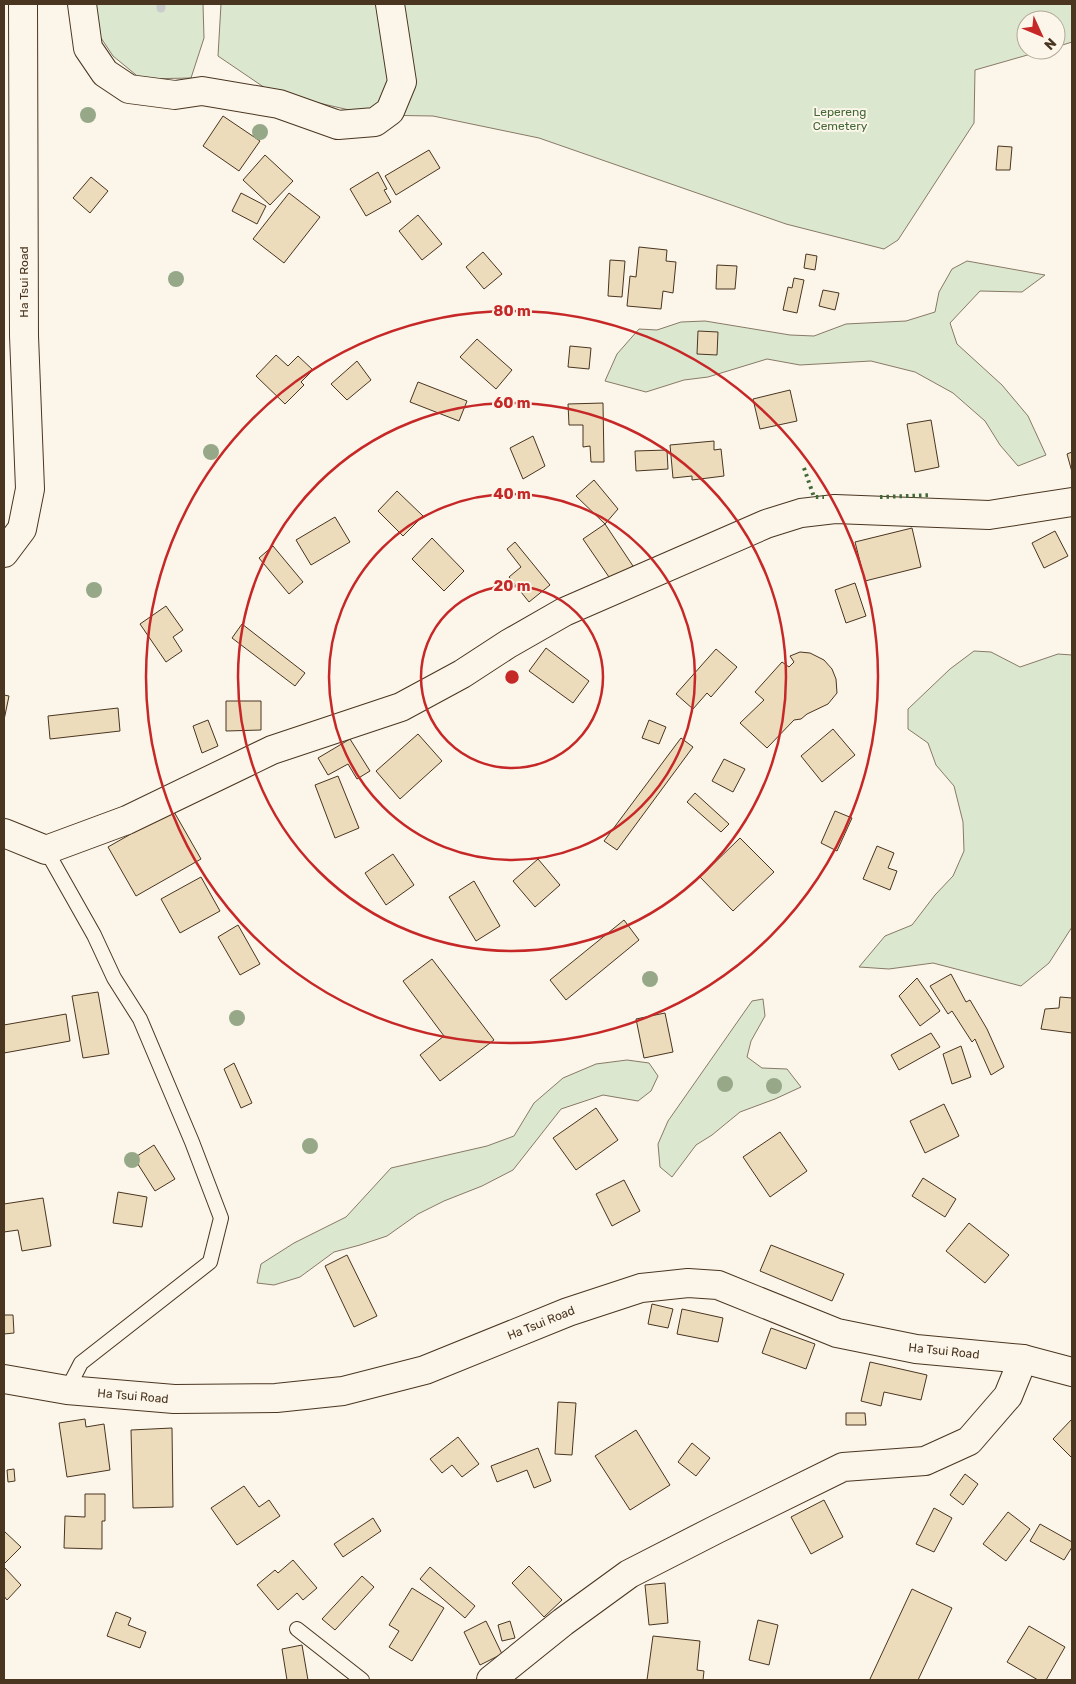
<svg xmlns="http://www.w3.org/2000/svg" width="1076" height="1684" font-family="Rubik,sans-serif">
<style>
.green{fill:#dce7d0;stroke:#887966}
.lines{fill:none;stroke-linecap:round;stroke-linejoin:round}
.stream{stroke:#c9cecd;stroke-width:9}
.building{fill:#ecdcbc;stroke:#4a3520}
.service-casing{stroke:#4a3520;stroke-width:16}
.minor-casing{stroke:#4a3520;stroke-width:30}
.tertiary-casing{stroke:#4a3520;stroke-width:30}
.service{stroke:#fbf6e9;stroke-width:14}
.minor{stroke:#fbf6e9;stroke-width:28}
.tertiary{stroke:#fbf6e9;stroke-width:28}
.hedge{stroke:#436837;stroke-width:4;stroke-dasharray:2.5 4;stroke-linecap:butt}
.tree{fill:#96a887}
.ring{fill:none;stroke:#c62828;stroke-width:2.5}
.labels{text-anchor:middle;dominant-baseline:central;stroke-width:4;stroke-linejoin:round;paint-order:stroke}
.park-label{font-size:12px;fill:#436837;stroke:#fbf6e9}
.street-label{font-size:12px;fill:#4a3520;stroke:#fbf6e9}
.centre{fill:#c62828;stroke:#fbf6e9;stroke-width:2.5}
.ring-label{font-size:15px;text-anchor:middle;font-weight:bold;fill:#c62828;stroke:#fbf6e9;stroke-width:4;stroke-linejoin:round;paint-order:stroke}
</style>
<rect width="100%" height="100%" fill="#fbf6e9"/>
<g class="green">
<polygon points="91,4 203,4 204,38 191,78 141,79 113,56 93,26"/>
<polygon points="221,4 1072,4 1072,42 1056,47 1056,20 1026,20 1026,50 1045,50 975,70 974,123 898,240 884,249 786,224 539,138 433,116 371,115 271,92 218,56"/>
<polygon points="967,261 1045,275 1022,292 980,291 950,323 957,344 1002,385 1028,416 1046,455 1018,466 1000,445 985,421 953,393 915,372 871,361 800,365 767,359 708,377 684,380 646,392 605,381 617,354 639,329 657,330 681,322 705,321 790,335 814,336 846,324 906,321 935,312 939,292 952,269"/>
<polygon points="974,651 991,652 1020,667 1058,654 1072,655 1072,927 1049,963 1021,986 933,963 889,969 859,967 885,936 912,925 935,895 953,876 964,851 963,822 954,786 936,765 928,743 908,729 908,709 950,669"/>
<polygon points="763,999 765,1016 751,1041 747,1057 762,1068 787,1069 801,1087 775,1099 740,1112 712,1135 696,1145 672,1177 660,1167 658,1144 668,1121 752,1001"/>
<polygon points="627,1060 649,1063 658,1076 651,1091 638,1101 603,1095 561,1109 513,1170 482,1186 444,1201 418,1214 387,1236 360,1245 334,1252 300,1277 274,1285 257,1283 261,1264 294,1243 346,1217 391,1168 487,1146 514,1136 534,1103 563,1078 596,1064"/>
</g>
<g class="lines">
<polyline class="stream" points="161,4 161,8"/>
</g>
<g class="building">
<polygon points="223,116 260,141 239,171 203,146"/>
<polygon points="998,146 1012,147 1010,170 996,170"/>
<polygon points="429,150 440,168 396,195 385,176"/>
<polygon points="265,155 293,181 270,205 243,180"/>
<polygon points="378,172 387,189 384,190 391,202 366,216 350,189"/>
<polygon points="91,177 108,191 90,213 73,198"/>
<polygon points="241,193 266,206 257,224 232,211"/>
<polygon points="289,193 320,217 284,263 253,239"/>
<polygon points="418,215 442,244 422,260 399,231"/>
<polygon points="639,247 667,250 666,261 676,262 673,293 663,291 661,309 627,306 630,276 636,277"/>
<polygon points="483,252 502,274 484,289 466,267"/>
<polygon points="806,254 817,256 815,270 804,268"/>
<polygon points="610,260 625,261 622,297 608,296"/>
<polygon points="717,265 737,266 735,289 716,289"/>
<polygon points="794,278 804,280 797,313 783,310 788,287 792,288"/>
<polygon points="823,290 839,293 835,310 819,306"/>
<polygon points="698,331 718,332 717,355 697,354"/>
<polygon points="477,339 512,370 496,389 460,357"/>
<polygon points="570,346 591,348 589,369 568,367"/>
<polygon points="276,355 288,366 298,356 313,370 301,382 304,385 285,404 256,376"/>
<polygon points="357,361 371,380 347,400 331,384"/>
<polygon points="418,382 467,401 459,421 410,402"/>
<polygon points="790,390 797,421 760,429 753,399"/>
<polygon points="603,403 604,462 591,462 590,446 583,447 583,425 569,425 568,404"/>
<polygon points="931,420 939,467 915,472 907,424"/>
<polygon points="533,436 545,466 523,479 510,448"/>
<polygon points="714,441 714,450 721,449 724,476 692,480 692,476 673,478 670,445"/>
<polygon points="667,450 668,469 636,471 635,451"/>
<polygon points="1072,452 1072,472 1067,454"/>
<polygon points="594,480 618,509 605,524 576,496"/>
<polygon points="397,491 423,516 403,536 378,511"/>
<polygon points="335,517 350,542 311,565 296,540"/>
<polygon points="605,524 633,566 611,580 583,539"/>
<polygon points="912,528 921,567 865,581 855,542"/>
<polygon points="1055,531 1068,556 1044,568 1032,543"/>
<polygon points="432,538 464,571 444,591 412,559"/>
<polygon points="515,542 550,585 529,602 509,577 521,567 507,549"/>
<polygon points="273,546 303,582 289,594 259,558"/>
<polygon points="855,583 866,616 846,623 835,590"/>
<polygon points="166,606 183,630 173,637 182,651 166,662 140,624"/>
<polygon points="242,624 305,673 295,686 232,638"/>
<polygon points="546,648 589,681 573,703 529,671"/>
<polygon points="716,649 737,667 711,697 707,693 693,709 676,694"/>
<polygon points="800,652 810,653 824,660 832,669 836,679 837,693 828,704 807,714 801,719 794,720 767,748 740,723 764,700 755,692 782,662 789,667 794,662 790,656"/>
<polygon points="4,695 9,696 4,720"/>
<polygon points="226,701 261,701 261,730 226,731"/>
<polygon points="118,708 120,731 50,739 48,716"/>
<polygon points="208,720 218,746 202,753 193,726"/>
<polygon points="649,720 666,727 659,744 642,738"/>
<polygon points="833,729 855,755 822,782 801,756"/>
<polygon points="418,734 442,761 400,799 376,771"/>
<polygon points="681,738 693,747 617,850 604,841"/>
<polygon points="350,739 370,771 357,779 348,764 328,775 318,758"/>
<polygon points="724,759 745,769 733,792 712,781"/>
<polygon points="338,776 359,828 335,838 315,785"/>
<polygon points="695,793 729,824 721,832 687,802"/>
<polygon points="173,810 201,859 136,896 108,847"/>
<polygon points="835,811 852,818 837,851 821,843"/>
<polygon points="740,838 774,872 733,911 700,877"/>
<polygon points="877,846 894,853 888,868 897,871 890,890 863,879"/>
<polygon points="393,854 414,885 386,905 365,873"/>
<polygon points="538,859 560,885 535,907 513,881"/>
<polygon points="201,877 220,911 180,933 161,899"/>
<polygon points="474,881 500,926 476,941 449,897"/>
<polygon points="624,920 639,940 566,1000 550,980"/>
<polygon points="238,925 260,964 240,975 218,937"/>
<polygon points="432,959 494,1040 440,1081 420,1055 444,1036 403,981"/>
<polygon points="951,974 966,1002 970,1000 987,1029 1004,1067 991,1075 975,1039 972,1042 952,1011 948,1014 930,986"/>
<polygon points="917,978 940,1011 920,1026 899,996"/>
<polygon points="98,992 109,1054 83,1058 72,996"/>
<polygon points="1060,997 1072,998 1072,1033 1041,1029 1045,1009 1059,1008"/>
<polygon points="665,1013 673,1052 644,1058 636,1019"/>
<polygon points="66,1014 70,1041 4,1053 4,1025"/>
<polygon points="931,1033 940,1047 899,1070 891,1055"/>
<polygon points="961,1046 971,1077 952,1084 943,1054"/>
<polygon points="234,1063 252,1103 241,1108 224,1069"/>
<polygon points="944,1104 959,1136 925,1153 910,1121"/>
<polygon points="596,1108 618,1140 576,1170 553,1138"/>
<polygon points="780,1132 807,1171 770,1197 743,1157"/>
<polygon points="154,1145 175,1179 155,1191 134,1158"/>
<polygon points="923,1178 956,1199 945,1217 912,1196"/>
<polygon points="624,1180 640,1211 612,1226 596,1194"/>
<polygon points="118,1192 147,1197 142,1227 113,1223"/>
<polygon points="43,1198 51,1246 22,1251 18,1230 4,1232 4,1204"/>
<polygon points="969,1223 1009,1255 985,1283 946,1251"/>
<polygon points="771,1245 844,1274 832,1301 760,1271"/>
<polygon points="347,1255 377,1316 354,1327 325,1266"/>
<polygon points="652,1304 673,1309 668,1328 648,1324"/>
<polygon points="682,1309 723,1318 718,1342 677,1334"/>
<polygon points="4,1315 13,1315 14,1333 4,1334"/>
<polygon points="771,1328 815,1344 806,1369 762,1353"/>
<polygon points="870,1362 927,1375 921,1400 884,1392 881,1406 861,1401"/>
<polygon points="558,1402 576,1403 572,1455 555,1454"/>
<polygon points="846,1413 865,1413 866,1425 846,1425"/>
<polygon points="85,1419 86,1427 104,1424 110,1470 67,1477 59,1423"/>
<polygon points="1072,1419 1072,1458 1053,1439"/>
<polygon points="172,1428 173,1507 133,1508 131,1430"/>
<polygon points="636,1430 670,1485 630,1510 595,1456"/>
<polygon points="458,1437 479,1464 462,1477 452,1465 442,1473 430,1459"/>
<polygon points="692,1443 710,1458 696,1476 678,1462"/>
<polygon points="538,1448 551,1481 534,1488 527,1470 497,1482 491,1466"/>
<polygon points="14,1469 15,1481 8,1482 7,1470"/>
<polygon points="965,1474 978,1484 963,1505 950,1495"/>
<polygon points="244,1486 259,1507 269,1500 280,1516 237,1545 211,1508"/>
<polygon points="85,1494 105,1494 105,1521 102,1521 102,1549 64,1548 65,1516 85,1517"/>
<polygon points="824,1500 843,1537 811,1554 791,1517"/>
<polygon points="934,1508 952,1518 934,1552 916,1544"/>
<polygon points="1008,1512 1030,1529 1006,1561 983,1544"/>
<polygon points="373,1518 381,1531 343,1557 334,1544"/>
<polygon points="1040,1524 1072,1542 1072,1547 1064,1560 1030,1541"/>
<polygon points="4,1531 21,1547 4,1564"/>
<polygon points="293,1560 317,1588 303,1600 297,1593 278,1610 257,1585 275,1570 278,1573"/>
<polygon points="529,1566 562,1600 544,1617 512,1583"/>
<polygon points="4,1567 21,1585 7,1600 4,1596"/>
<polygon points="430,1567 475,1606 465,1618 420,1579"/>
<polygon points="362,1576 374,1587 335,1630 322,1619"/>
<polygon points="665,1583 668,1623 649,1625 645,1585"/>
<polygon points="412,1588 444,1608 412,1661 389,1647 399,1631 389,1625"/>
<polygon points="912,1589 952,1608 918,1680 872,1680 870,1679"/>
<polygon points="116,1612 131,1618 128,1625 146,1632 140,1648 107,1636"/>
<polygon points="758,1620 778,1625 769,1665 749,1660"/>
<polygon points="486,1621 502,1654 480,1665 464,1632"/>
<polygon points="510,1621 515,1638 502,1641 498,1625"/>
<polygon points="1029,1626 1065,1647 1046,1680 1038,1680 1007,1662"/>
<polygon points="653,1636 700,1641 697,1670 704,1671 703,1680 647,1680"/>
<polygon points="302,1645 308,1680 287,1680 282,1649"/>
</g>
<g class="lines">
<defs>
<g id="service">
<polyline points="46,850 94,935 114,978 140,1019 192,1142 221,1218 210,1262 81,1363 67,1390"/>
<polyline points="297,1629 362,1680"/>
</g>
<g id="minor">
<polyline points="82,4 88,48 105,73 129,89 175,95 202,91 279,104 338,125 375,122 390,111 402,82 390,4"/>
<polyline points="4,833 46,850 127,820 272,750 401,707 462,674 508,644 564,612 766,524 801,513 835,509 989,515 1072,502"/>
<polyline points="491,1680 563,1622 629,1574 717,1529 843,1467 925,1461 969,1441 1008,1396 1023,1359"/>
</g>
<g id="tertiary">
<polyline points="4,553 22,529 30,489 24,336 23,4"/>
<polyline points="4,1379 67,1390 174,1399 276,1398 343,1391 425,1370 568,1312 641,1288 688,1283 718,1285 837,1333 916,1349 1023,1359 1072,1372"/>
</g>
</defs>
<use href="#service" class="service-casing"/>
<use href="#minor" class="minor-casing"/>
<use href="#tertiary" class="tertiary-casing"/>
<use href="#service" class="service"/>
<use href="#minor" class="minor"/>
<use href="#tertiary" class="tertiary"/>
<g class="hedge">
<polyline points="804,468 814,497 824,497"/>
<polyline points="880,497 932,495"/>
</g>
</g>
<g class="tree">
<circle cx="88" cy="115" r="8"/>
<circle cx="260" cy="132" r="8"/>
<circle cx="176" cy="279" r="8"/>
<circle cx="211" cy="452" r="8"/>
<circle cx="94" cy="590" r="8"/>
<circle cx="650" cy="979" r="8"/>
<circle cx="237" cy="1018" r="8"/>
<circle cx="725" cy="1084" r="8"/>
<circle cx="774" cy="1086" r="8"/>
<circle cx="310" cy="1146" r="8"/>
<circle cx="132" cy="1160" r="8"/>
</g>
<g class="ring">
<circle cx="512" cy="677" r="91"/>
<circle cx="512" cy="677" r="183"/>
<circle cx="512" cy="677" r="274"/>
<circle cx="512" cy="677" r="366"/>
</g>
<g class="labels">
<g class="park-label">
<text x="840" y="112">Lepereng<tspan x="840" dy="14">Cemetery</tspan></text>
</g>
<g class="street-label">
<text transform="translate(24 282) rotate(-90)">Ha Tsui Road</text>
<text transform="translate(541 1323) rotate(-22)">Ha Tsui Road</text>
<text transform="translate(944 1351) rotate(6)">Ha Tsui Road</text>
<text transform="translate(133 1396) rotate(5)">Ha Tsui Road</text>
</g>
</g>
<circle cx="512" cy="677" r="8" class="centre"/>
<g class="ring-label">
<text x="512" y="316">80 m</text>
<text x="512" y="408">60 m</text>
<text x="512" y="499">40 m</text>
<text x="512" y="591">20 m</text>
</g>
<rect width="1076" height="1684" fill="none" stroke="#4a3520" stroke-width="10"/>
<g transform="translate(1041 35) rotate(134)"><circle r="24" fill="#fbf6e9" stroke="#b4a999"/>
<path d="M0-4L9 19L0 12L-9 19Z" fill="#c62828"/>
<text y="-8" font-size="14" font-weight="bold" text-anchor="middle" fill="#4a3520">N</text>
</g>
</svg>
